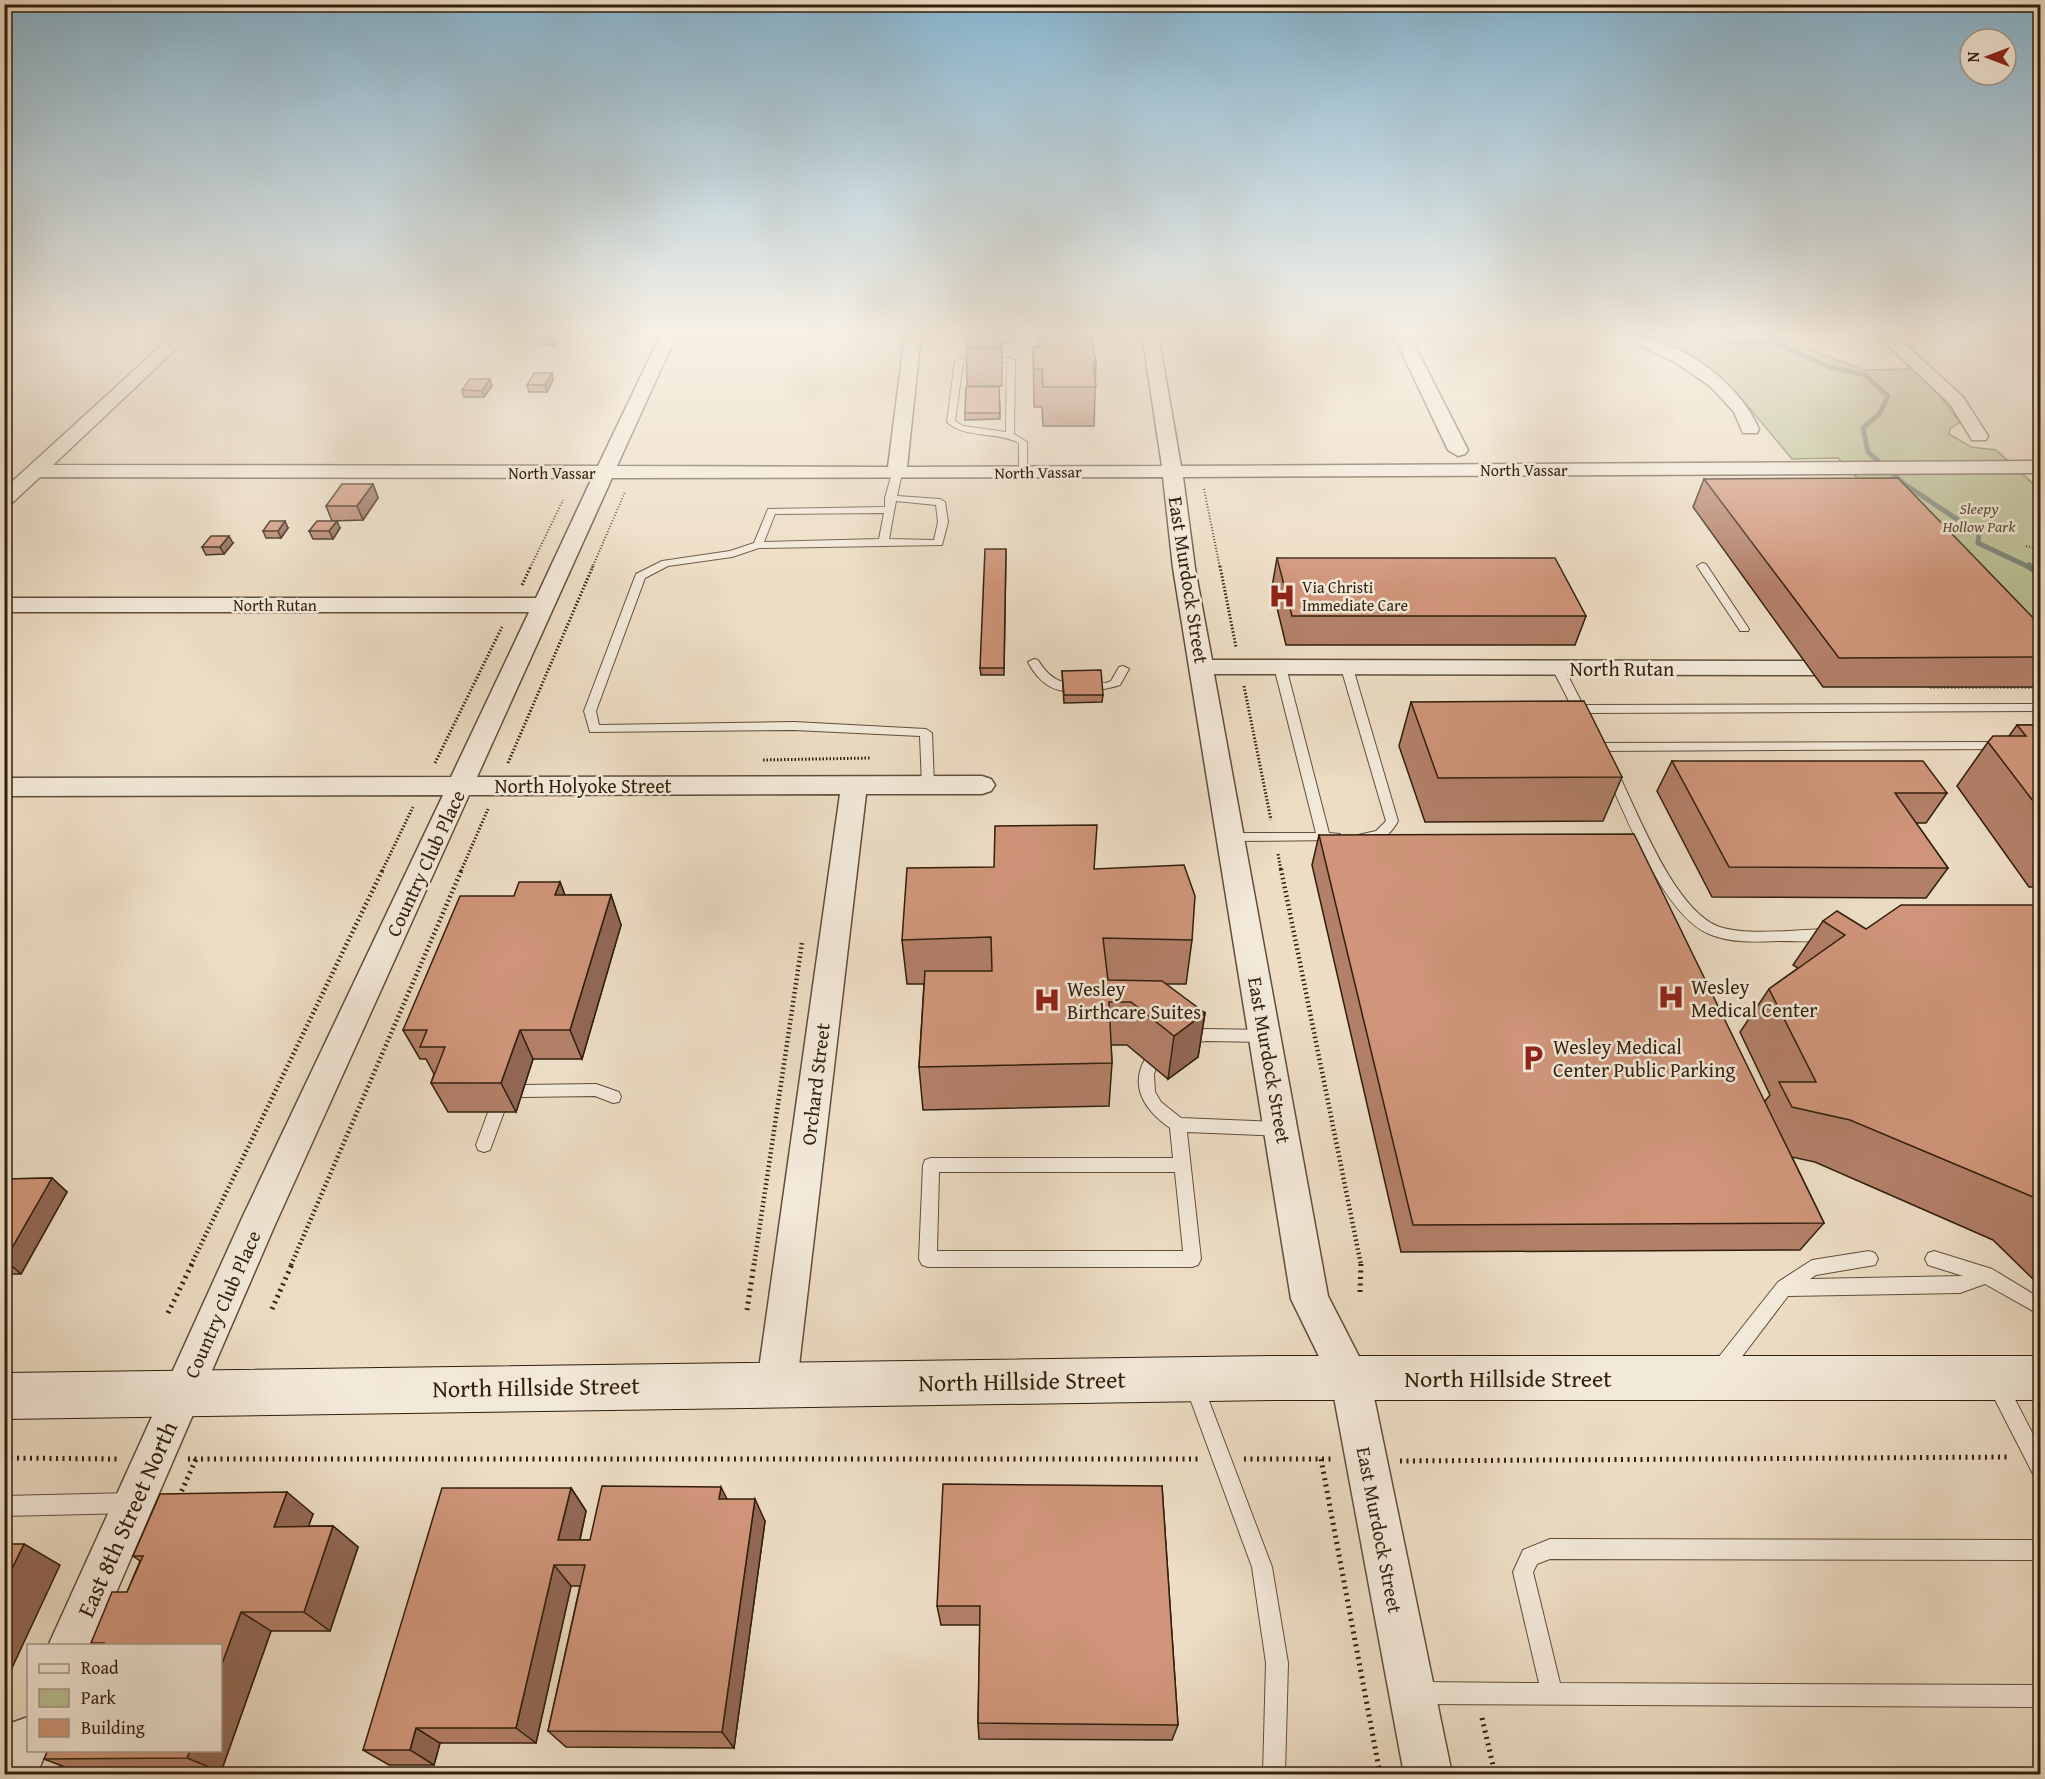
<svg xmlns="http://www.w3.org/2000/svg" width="2045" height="1779" font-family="'Gentium Book Plus',serif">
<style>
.green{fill:#bac093;stroke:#767050;stroke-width:1.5}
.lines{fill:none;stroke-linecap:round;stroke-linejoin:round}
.stream-far1{stroke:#6f7d70;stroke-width:5}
.stream{stroke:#6f7d70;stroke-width:7}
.service-casing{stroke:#604e3a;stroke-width:2}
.minor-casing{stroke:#604e3a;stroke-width:3}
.secondary-casing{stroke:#311f0c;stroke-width:2}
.path-far3{stroke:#311f0c;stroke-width:2;stroke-dasharray:1 2;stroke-linecap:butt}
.path-far2{stroke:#311f0c;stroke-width:3;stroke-dasharray:1.5 2;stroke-linecap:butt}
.path-far1{stroke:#311f0c;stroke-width:4.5;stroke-dasharray:1.5 3;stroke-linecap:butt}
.path{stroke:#311f0c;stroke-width:5;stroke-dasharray:2 4.5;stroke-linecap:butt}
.service{fill:#f3e9d9;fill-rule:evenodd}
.minor{fill:#f3e9d9;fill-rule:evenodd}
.secondary{fill:#f3e9d9;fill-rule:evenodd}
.wall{fill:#b38069;stroke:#311f0c;stroke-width:1.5}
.shaded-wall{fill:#926855;stroke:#311f0c;stroke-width:1.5}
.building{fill:#d0957a;stroke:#311f0c;stroke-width:1.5}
.labels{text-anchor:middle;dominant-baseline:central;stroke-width:5;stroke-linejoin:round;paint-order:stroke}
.far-street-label{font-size:16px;fill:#311f0c;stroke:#f3e9d9}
.far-park-label{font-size:16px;font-style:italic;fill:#5a4f34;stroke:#f3e9d9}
.far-poi-label{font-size:16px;fill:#311f0c;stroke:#f3e9d9;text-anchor:start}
.street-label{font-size:20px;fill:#311f0c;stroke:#f3e9d9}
.poi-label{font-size:20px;fill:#311f0c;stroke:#f3e9d9;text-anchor:start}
.near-street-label{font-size:24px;fill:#311f0c;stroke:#f3e9d9}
</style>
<rect width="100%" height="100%" fill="#edddc5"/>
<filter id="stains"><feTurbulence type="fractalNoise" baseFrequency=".00333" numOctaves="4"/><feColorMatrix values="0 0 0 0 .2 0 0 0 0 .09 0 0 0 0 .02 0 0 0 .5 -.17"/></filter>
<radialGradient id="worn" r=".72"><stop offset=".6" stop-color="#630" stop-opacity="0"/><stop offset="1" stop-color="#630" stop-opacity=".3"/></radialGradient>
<polygon class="green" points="1639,334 1771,334 1863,370 1913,369 1936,391 1960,422 1950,429 1949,434 1971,447 1996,450 2040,490 2040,660 2031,660 1838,458 1792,459 1747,405 1707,367"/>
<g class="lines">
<polyline class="stream-far1" points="1702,334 1738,344 1770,341 1830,367 1865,375 1888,396 1880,413 1863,428 1868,452 1903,483 1979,534 1978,543 2031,568"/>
<polyline class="stream" points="2029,566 2040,574"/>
<defs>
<g id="service">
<path d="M979 356 1011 358 1015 360 1014 434 1027 442V474L1019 472V443C997 431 965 439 947 422L955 361ZM979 360 1007 362 1006 432 963 426 955 421 963 363Z"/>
<path d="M897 470 902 473 897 496 940 499 945 502 948 522 942 545 759 548 732 557 668 566 645 578 596 711 599 725 794 722 926 729 932 733 934 785 932 788H924L922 785 920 736 794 730 590 732 584 711 636 574 662 561 730 551 754 543 768 509 885 507V498L892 473ZM896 501 936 505 938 522 934 540 889 539ZM884 513 879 539 764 542 775 514Z"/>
<polygon points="1702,563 1706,564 1749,629 1748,631 1740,631 1739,629 1697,566"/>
<path d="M1034 659 1038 660C1056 690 1074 683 1106 683L1111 681 1119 667 1123 666 1129 669 1120 685C1105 690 1074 694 1059 690 1045 687 1034 674 1028 662Z"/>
<polygon points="1280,664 1286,667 1329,833 1340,834 1341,837 1340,840 1232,841 1226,837 1232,833 1316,833 1274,667"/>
<path d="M1347 665 1353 668 1398 821C1390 836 1377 846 1358 841L1357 838 1358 835 1376 831 1386 821 1341 668Z"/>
<polygon points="1558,665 1564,668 1583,705 2040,704 2040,711 1587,713 1589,717 1583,721 1577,717 1552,668"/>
<polygon points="2001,742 2005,743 2007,746 2005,749 1599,751 1593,747 1599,743"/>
<path d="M1611 767 1617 771C1638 813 1673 907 1717 926 1744 937 1801 929 1831 929L1836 930 1838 934 1836 938C1818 943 1795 941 1777 941 1755 942 1730 943 1709 934 1663 915 1626 815 1605 771Z"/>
<polygon points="1206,1029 1265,1030 1270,1032 1272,1036 1270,1040 1265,1042 1206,1041 1184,1044 1179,1042 1176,1038 1179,1034"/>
<path d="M1150 1057 1155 1059 1158 1063 1154 1074 1155 1092 1161 1102 1181 1118 1281 1122 1287 1124 1289 1129 1287 1134 1281 1136 1187 1132 1201 1259 1198 1265 1192 1267H928L922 1265 919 1259 923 1165 925 1160 931 1158H1173L1170 1128C1146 1111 1129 1088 1145 1059ZM939 1172H1175L1183 1251H937Z"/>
<polygon points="596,1084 619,1092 621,1097 619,1102 613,1103 595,1096 523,1097 517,1096 515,1091 517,1086 523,1085"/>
<polygon points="496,1105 502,1107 504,1112 490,1150 484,1152 478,1150 476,1145 490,1107"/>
<polygon points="1869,1251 1875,1253 1878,1259 1875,1265 1816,1275 1810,1279 1963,1276 1928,1265 1925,1259 1928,1253 1934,1251 1992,1269 2040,1298 2040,1315 1985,1284 1960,1293 1788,1296 1728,1375 1721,1378 1714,1375 1712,1369 1714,1363 1778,1282 1812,1260"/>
<polygon points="1997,1375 2004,1378 2040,1448 2040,1476 2033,1474 1990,1390 1988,1384 1990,1378"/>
<polygon points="1194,1376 1201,1379 1203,1385 1272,1567 1288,1663 1285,1774 1263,1774 1266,1663 1252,1567 1185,1385 1187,1379"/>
<polygon points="131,1493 138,1496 141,1503 138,1510 131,1513 4,1516 4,1496"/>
<polygon points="1550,1539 2040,1540 2040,1560 1550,1559 1537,1564 1533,1572 1560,1683 2040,1685 2040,1707 1417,1704 1409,1701 1406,1693 1409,1685 1417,1682 1539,1683 1513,1572 1523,1550"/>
</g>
<g id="minor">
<polygon points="174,334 192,334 53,465 598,466 661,334 677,334 617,466 888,467 905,334 921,334 907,467 1162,466 1142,334 1158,334 1181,466 2040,461 2040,473 1183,477 1195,568 1212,660 1846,661 1854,663 1858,668 1854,673 1846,675 1214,674 1328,1296 1370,1378 1452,1774 1404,1774 1331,1381 1291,1299 1173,568 1163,477 612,478 477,777 982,776 991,779 995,785 991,791 982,794 866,794 797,1383 791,1397 777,1402 763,1397 757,1383 840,794 469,795 274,1227 93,1646 48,1646 243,1216 443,795 4,796 4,778 451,777 529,612 4,612 4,598 536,598 592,478 40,477 11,504 4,506 4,489"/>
<polygon points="1393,334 1409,334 1468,450 1465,454 1458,456 1448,450"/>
<path d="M1620 334C1674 334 1738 380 1759 429L1757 433H1743L1734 412 1710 386 1676 363Z"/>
<polygon points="1876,334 1894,334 1963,397 1988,436 1986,440 1972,440 1950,404"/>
<polygon points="28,1717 28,1750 47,1750 37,1774 4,1774 4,1739 11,1723"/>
</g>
<polygon id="secondary" points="1277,1356 2040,1356 2040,1400 1277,1400 4,1419 4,1373"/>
</defs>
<use href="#service" class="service-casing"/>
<use href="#minor" class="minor-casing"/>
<use href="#secondary" class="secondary-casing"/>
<g class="path-far3">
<polyline points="2034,488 2040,494"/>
<polyline points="1204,489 1220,568"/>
<polyline points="2026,546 2040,549"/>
<polyline points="530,568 563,500"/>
<polyline points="592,568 625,492"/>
</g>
<g class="path-far2">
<polyline points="1220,566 1236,647"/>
<polyline points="522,585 531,566"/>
<polyline points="1244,686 1271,820"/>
<polyline points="1930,687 2040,687"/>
<polyline points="763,760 870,758"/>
<polyline points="435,763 502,627"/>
<polyline points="508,763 593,566"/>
<polyline points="1278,854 1281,871"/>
<polyline points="382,871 413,807"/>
<polyline points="461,871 488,809"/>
</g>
<g class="path-far1">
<polyline points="1281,869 1361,1265"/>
<polyline points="191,1265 383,869"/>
<polyline points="291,1265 462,869"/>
<polyline points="754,1265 802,943"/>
</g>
<g class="path">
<polyline points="1360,1292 1361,1264"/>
<polyline points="272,1309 292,1264"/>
<polyline points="747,1310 754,1264"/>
<polyline points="168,1313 192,1264"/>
<polyline points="4,1458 118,1459"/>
<polyline points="188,1459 1198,1459"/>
<polyline points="1244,1459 1333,1459"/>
<polyline points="1321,1459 1380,1774"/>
<polyline points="1400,1461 2008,1457"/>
<polyline points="179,1497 196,1459"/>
<polyline points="1482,1718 1495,1774"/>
<polyline points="59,1774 64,1762"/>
</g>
<use href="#service" class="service"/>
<use href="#minor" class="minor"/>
<use href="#secondary" class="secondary"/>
</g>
<g class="wall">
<polygon points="539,334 558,339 554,345 539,344 537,338"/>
<polygon points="966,334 1014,334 1014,343 1002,343 1002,386 967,386"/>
<polygon points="1036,334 1090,334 1096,362 1094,426 1043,426 1042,407 1034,407 1033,347 1037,347"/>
<polygon points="490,379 492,386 484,397 464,397 462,390"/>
<polygon points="553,380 547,392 529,392 527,385"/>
<polygon points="999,387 1000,419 965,420 965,413"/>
<polygon points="1704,479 2040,625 2040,687 1823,687 1693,507"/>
<polygon points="373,484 378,498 363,520 332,521 326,506"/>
<polygon points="288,528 281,538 266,538 263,531"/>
<polygon points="340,528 333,539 313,539 309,531"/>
<polygon points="233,543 224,554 206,555 202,547"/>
<polygon points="1006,549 1004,675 981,675 980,668"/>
<polygon points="1277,558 1586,616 1575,645 1286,645 1272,587"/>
<polygon points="1062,671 1103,695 1102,702 1064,703"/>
<polygon points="1411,702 1622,777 1603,821 1425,822 1399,746"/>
<polygon points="2017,725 2040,725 2040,887 2029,887 1957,786 1988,742 2009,736"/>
<polygon points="1672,761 1947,793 1926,823 1916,823 1948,868 1926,898 1712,897 1657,791"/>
<polygon points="1319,835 1765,1101 1770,1095 1740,1032 1769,989 1798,968 1793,965 1823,921 1866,929 2040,905 2040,1281 2036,1282 1993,1240 1815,1162 1792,1157 1824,1223 1800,1250 1401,1252 1312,865"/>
<polygon points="1094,869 1192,940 1186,984 1165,984 1205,1013 1198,1057 1168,1079 1127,1045 1111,1045 1112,1063 1109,1106 923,1110 919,1067 924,984 907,984 902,940"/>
<polygon points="560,882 565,895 611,895 621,925 582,1059 533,1059 516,1112 448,1112 431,1083 434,1074 426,1059 420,1059 403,1030 514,896"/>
<polygon points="52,1178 67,1192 21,1274 4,1274 4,1179"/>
<polygon points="1162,1486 1178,1725 1172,1740 979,1739 978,1723 980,1625 941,1625 937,1606"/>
<polygon points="571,1488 586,1511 580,1540 590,1540 727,1499 765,1521 734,1748 566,1747 548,1731 580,1586 571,1586 536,1743 440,1743 434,1765 389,1765 363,1750"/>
<polygon points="313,1514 308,1526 333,1526 358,1547 330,1631 271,1631 221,1772 83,1774 44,1759 220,1646 96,1646 91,1643 127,1592 140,1561 133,1556"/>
</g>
<g class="shaded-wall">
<polygon points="554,334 556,334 558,339 554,345 552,338"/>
<polygon points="552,373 553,380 547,392 545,385"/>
<polygon points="490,379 492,386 484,397 482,391"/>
<polygon points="373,484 378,498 363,520 357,506"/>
<polygon points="285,521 288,528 281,538 278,531"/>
<polygon points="337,521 340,528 333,539 329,531"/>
<polygon points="229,536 233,543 224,554 220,547"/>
<polygon points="560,882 571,912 555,895"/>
<polygon points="611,895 621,925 582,1059 570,1030"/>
<polygon points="1205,1013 1198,1057 1168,1079 1174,1036"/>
<polygon points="520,1030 533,1059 516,1112 501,1083"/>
<polygon points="52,1178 67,1192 21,1274 5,1260"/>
<polygon points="721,1487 732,1509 719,1499"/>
<polygon points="571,1488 586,1511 575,1561 558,1540"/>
<polygon points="287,1492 313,1514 301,1548 274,1527"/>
<polygon points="755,1499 765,1521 734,1748 722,1732"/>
<polygon points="333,1526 358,1547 330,1631 304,1612"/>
<polygon points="24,1544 60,1565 4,1685 4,1585"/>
<polygon points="554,1565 571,1586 536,1743 516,1728"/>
<polygon points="241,1612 271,1631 221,1772 187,1758 190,1750 220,1750 220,1669"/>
<polygon points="416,1728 440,1743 434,1765 410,1750"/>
</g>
<g class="building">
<polygon points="539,334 554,334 552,338 537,338"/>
<polygon points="966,334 1001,334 1002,347 966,348"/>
<polygon points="1042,334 1090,334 1096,362 1093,362 1096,387 1043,387 1042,369 1034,369 1033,347 1042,347"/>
<polygon points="534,373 552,373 545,385 527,385"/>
<polygon points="470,379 490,379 482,391 462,390"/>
<polygon points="966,387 999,387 1000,413 965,413"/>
<polygon points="1898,478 2040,625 2040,657 1839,658 1704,479"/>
<polygon points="342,484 373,484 357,506 326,506"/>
<polygon points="270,521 285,521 278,531 263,531"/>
<polygon points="317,521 337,521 329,531 309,531"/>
<polygon points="211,536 229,536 220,547 202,547"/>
<polygon points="985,549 1006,549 1004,668 980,668"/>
<polygon points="1277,558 1555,558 1586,616 1292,616"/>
<polygon points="1101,670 1103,695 1064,695 1062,671"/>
<polygon points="1584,701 1622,777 1438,778 1411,702"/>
<polygon points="2017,725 2040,725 2040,810 1988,742 1993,736 2026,736"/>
<polygon points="1672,761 1923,761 1947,793 1895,793 1948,868 1729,867"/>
<polygon points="1097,825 1094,869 1184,865 1195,896 1192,940 1103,938 1108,980 1162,981 1205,1013 1174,1036 1131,1002 1109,1002 1112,1063 919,1067 925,971 992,971 991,937 902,940 907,868 994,867 995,826"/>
<polygon points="1634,834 1824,1223 1413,1225 1319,835"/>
<polygon points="519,882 560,882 555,895 611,895 570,1030 520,1030 501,1083 431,1083 445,1047 420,1047 427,1030 403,1030 460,896 514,896"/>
<polygon points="1901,905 2040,905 2040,1202 2038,1199 1850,1120 1792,1107 1779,1082 1816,1082 1769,989 1845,935 1823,921 1837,911 1866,929"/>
<polygon points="52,1178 5,1260 4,1260 4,1179"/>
<polygon points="943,1484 1162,1486 1178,1725 978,1723 980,1606 937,1606"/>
<polygon points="602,1486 721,1487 719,1499 755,1499 722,1732 548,1731 585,1565 554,1565 516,1728 416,1728 410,1750 363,1750 442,1488 571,1488 558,1540 590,1540"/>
<polygon points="287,1492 274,1527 333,1526 304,1612 241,1612 220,1669 220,1646 103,1646 104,1643 91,1643 112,1592 127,1592 143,1556 133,1556 160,1494"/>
<polygon points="4,1544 24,1544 4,1585"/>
<polygon points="48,1750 190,1750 187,1758 44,1759"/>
</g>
<linearGradient id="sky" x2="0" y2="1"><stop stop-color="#88b7d2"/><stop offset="0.57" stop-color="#f7f0e5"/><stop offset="1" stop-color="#f7f0e5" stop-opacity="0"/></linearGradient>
<rect width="2045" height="584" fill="url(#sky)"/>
<defs>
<symbol id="hospital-bare" viewBox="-9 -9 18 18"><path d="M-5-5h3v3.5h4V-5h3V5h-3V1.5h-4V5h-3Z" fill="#8f2418" stroke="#f3e9d9" stroke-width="2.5" paint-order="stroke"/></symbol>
<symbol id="parking-bare" viewBox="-9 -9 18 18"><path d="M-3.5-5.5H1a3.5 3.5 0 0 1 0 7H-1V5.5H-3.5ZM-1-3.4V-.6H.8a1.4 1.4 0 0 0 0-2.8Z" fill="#8f2418" stroke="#f3e9d9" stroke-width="2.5" paint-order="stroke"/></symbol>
</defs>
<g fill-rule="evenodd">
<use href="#hospital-bare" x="1263" y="577" width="38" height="38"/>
<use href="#hospital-bare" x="1652" y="978" width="38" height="38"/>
<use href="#hospital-bare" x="1028" y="981" width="38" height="38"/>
<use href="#parking-bare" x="1514" y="1039" width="38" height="38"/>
</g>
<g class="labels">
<g class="far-street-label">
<text x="1524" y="470">North Vassar</text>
<text transform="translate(1038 472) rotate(-1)">North Vassar</text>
<text x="552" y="473">North Vassar</text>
<text x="275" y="605">North Rutan</text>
</g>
<g class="far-park-label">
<text x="1979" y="508">Sleepy<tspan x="1979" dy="18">Hollow Park</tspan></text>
</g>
<g class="far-poi-label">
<text x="1302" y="587">Via Christi<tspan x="1302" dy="18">Immediate Care</tspan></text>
</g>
<g class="street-label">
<text transform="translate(1189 580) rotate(81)">East Murdock Street</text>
<text x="1622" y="668">North Rutan</text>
<text x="583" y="785">North Holyoke Street</text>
<text transform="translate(425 863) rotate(-65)">Country Club Place</text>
<text transform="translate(1270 1060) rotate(80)">East Murdock Street</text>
<text transform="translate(815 1084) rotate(-83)">Orchard Street</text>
<text transform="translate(222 1304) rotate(-66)">Country Club Place</text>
<text transform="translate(1380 1530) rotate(79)">East Murdock Street</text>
</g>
<g class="poi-label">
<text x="1691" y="986">Wesley<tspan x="1691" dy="23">Medical Center</tspan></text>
<text x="1067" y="988">Wesley<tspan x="1067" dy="23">Birthcare Suites</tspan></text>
<text x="1553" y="1046">Wesley Medical<tspan x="1553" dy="23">Center Public Parking</tspan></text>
</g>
<g class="near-street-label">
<text x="1508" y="1378">North Hillside Street</text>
<text transform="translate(1022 1381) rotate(-1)">North Hillside Street</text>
<text transform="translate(536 1387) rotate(-1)">North Hillside Street</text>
<text transform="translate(127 1519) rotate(-66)">East 8th Street North</text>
</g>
</g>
<rect width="2045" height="1779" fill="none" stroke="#edddc5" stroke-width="24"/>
<rect x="6" y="6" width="2033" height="1767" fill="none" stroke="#311f0c" stroke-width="3"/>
<rect x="12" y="12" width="2021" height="1755" fill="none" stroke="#311f0c" stroke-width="1.5"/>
<rect x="27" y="1644" width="195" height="108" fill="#f3e9d9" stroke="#a59887" stroke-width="1.5"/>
<rect x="39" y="1664" width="30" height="9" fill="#f3e9d9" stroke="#a59887" stroke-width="1.5"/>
<text x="81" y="1674" font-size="18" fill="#311f0c">Road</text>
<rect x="39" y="1689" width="30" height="18" fill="#bac093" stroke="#a59887" stroke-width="1.5"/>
<text x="81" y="1704" font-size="18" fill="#311f0c">Park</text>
<rect x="39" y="1719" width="30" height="18" fill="#d0957a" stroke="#a59887" stroke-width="1.5"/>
<text x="81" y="1734" font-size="18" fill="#311f0c">Building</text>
<g transform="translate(1988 57) rotate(270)"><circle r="28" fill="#f3e9d9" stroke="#a59887" stroke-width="1.5"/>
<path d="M0-4.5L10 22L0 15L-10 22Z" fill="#8f2418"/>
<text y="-9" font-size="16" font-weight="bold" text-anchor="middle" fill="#311f0c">N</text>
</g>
<rect width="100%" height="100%" filter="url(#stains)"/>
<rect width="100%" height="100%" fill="url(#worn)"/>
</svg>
